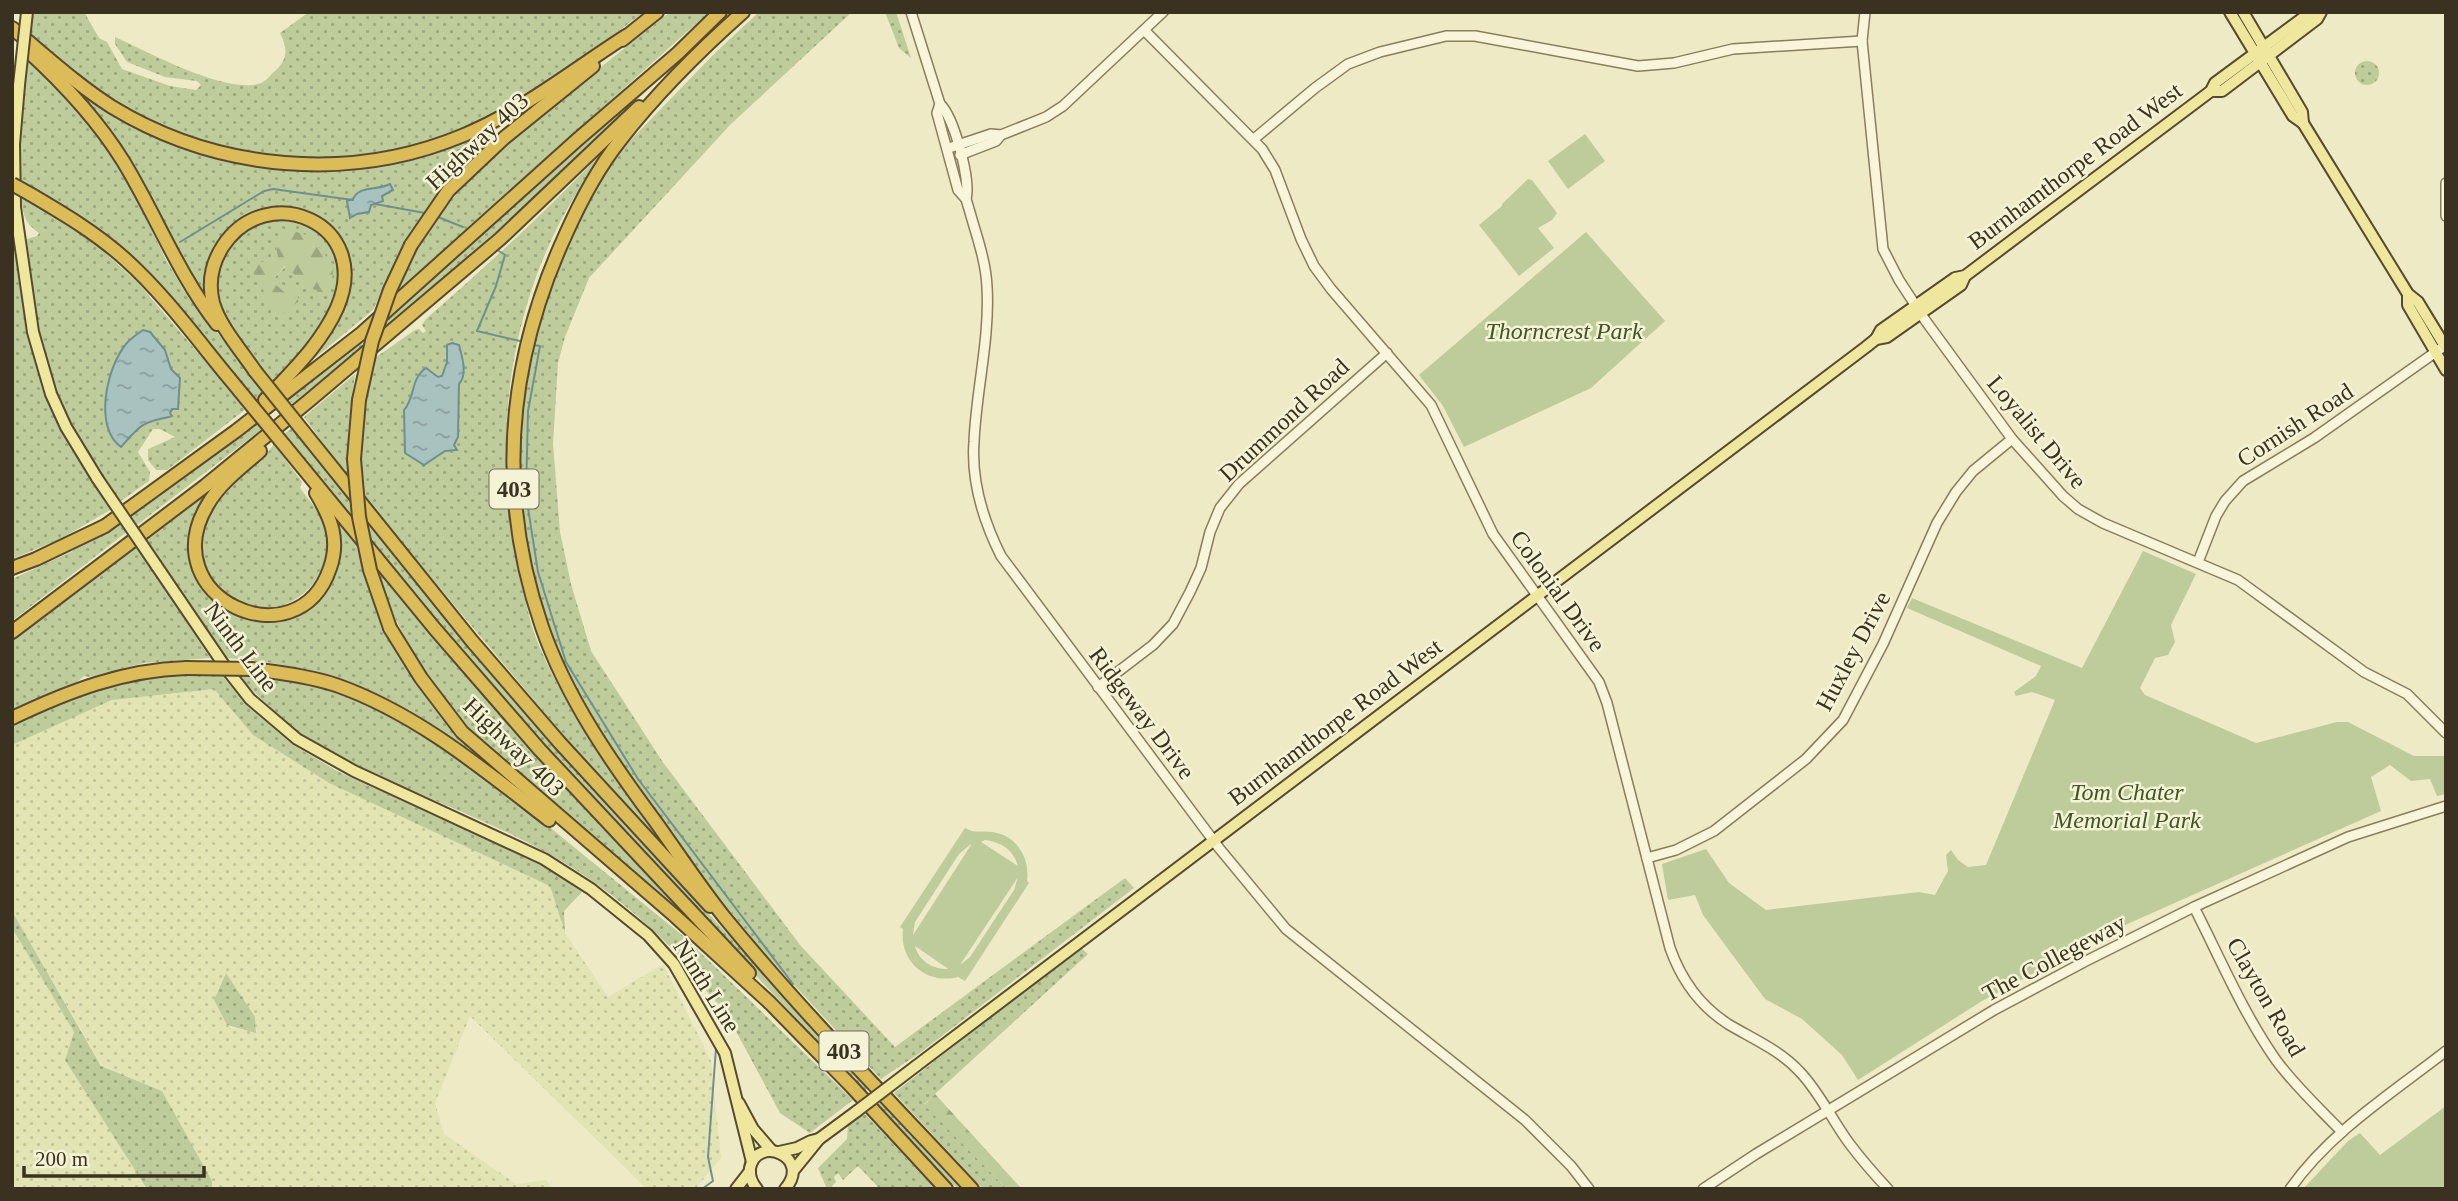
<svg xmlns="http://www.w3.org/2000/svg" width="2458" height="1201" font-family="'Times New Roman',serif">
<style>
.farmland{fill:url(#farmland-dots);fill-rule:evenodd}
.grass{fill:url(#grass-dots);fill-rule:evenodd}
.forest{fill:url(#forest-firs)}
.green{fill:#bdcc9a;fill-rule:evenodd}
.water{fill:url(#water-ripples);stroke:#6e908f;stroke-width:2}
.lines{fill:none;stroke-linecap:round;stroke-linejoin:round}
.stream{stroke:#6e908f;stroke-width:2}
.minor-casing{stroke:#897d5c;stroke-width:12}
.major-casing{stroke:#574a30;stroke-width:14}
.highway-casing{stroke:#574a30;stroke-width:16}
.minor{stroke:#f9f5da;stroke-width:9}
.major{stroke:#f0e79f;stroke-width:10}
.highway{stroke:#dbbc59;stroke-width:12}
.major-bridge-casing{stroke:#574a30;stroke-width:14;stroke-linecap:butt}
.highway-bridge-casing{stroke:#574a30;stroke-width:16;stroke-linecap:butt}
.major-bridge{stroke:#f0e79f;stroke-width:10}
.highway-bridge{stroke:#dbbc59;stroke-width:12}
.labels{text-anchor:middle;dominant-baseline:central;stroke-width:5;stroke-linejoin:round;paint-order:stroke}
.shield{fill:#f5f3d6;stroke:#726b57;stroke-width:2}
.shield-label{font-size:23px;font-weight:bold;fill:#3a3120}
.street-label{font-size:24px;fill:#3a3120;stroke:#f5f3d6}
.park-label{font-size:24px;font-style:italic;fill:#415626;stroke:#f5f3d6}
</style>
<defs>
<pattern id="farmland-dots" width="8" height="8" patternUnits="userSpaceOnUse" patternTransform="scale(1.75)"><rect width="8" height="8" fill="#e2e4b4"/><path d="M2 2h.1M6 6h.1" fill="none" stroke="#c3c49a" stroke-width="1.8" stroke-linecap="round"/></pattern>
<pattern id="grass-dots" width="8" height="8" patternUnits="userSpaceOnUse" patternTransform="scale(1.75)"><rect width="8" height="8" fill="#bdcc9a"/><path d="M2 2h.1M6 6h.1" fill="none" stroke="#9ba67d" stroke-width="1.8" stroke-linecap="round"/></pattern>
<pattern id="forest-firs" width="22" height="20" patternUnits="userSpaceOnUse" patternTransform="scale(1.75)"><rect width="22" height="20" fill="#bdcc9a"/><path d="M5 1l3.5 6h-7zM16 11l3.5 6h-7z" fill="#9ba67d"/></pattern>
<pattern id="water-ripples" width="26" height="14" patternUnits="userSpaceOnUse" patternTransform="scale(1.75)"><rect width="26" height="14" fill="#a8c2bf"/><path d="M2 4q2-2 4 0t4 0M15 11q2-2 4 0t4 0" fill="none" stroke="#8a9e9b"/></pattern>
</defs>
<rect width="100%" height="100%" fill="#eeeac6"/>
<g class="farmland">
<path d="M214 689 253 735 329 783 550 886 565 933 608 997 663 964 711 1061 721 1158 695 1189H647L470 1016 435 1103 444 1134 516 1184 546 1180 552 1189H212V1181L162 1091 102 1066 12 911V745L112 700ZM225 974 255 1017 257 1032 231 1028 227 1025 214 1000Z"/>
<polygon points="12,928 74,1032 65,1060 147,1189 12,1189"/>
</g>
<g class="grass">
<path d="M33 12H84L99 38 107 42 122 69 170 86 196 90 201 85 197 81 165 77 127 62 115 44V37C146 51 232 98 263 82 267 80 271 74 275 71 288 59 288 49 280 33L309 12H644C585 56 525 104 456 131 340 176 221 161 114 101 87 85 56 56 30 36Z"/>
<polygon points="670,12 709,12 391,297 413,252 432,223 477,170 542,114"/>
<polygon points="759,12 852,12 730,125 589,278 565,337 558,363 553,444 560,532 571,584 591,651 662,761 800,945 895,1047 1125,878 1134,888 921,1052 881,1079 760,948 704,879 633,783 591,719 556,653 533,580 523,525 517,472 523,374 546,285 594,190 624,147 716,52"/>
<polygon points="885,12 896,12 911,58 899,48"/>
<polygon points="696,44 495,233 376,337 382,320 489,228"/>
<polygon points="28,56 94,128 123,171 166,260 185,292 265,393 255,402 109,239 71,211 20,181 21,126"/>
<circle cx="2367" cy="73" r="12"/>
<path d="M73 83 115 112 260 165 409 157 550 93 531 109 528 106 496 130 497 134 519 119 458 172 426 211 397 258 373 310 304 367 348 276 316 218 242 220 228 231 217 246 206 298 181 262 131 164 101 118 71 85ZM390 184 393 190 382 196 380 203 371 205 369 212 357 214 354 198C368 188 376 191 390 184Z"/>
<path d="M609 145C590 172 571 200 556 230 501 342 493 473 523 592 528 611 532 630 540 648 572 722 619 786 667 850L666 851 597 775 360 493 359 436 369 362 415 330 419 329 423 333 426 331 422 325 426 319C490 263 551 207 609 145ZM452 343 456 344 463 360 459 384 458 437 454 446 440 454 404 410 410 404 414 386 442 377 447 363V345Z"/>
<path d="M21 196 98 246 139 284 246 409 167 470H156L148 460V449L175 437 160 429H153L138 452 150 472 149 481 121 501C95 463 69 426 53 383 37 338 33 292 27 245V239L37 236 39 233C24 223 23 213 21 196ZM125 345 169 359 171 369 176 372 170 413C152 419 133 426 124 445L115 442C97 410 109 375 125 345Z"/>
<path d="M278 218C287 220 301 221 310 226 346 248 341 290 324 323 312 345 292 365 275 383 244 345 197 304 226 252 238 231 254 222 278 218ZM278 257 310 288 286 266 271 281 283 291 249 267Z"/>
<path d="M12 221C21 286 26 352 53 414 67 448 91 479 112 509L60 539 12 559Z"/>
<polygon points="365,334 361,350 293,404 287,398"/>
<polygon points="355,374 348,435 348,477 304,417"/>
<polygon points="256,422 262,429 137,525 130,515"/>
<polygon points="293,427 350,497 353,523 282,436"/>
<path d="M274 444 302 482 300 488C307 498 316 507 322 518 329 533 328 550 323 565 313 597 274 618 241 605 220 597 200 569 201 546 201 539 205 527 208 520 219 493 248 472 268 452Z"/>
<path d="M242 460C227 477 207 493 197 514 189 532 189 559 198 577 207 598 237 622 262 620 271 620 283 613 292 610 313 603 327 594 334 572 340 558 334 534 334 518L336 517 358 546 364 573 380 615 400 657 429 699 458 735 501 778C481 762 462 746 442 731 377 685 305 663 226 658L145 537Z"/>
<polygon points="363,515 506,689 593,788 869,1088 864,1091 572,779 369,544"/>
<polygon points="121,521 128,531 12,621 12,579 71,552"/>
<polygon points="136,544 210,658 144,663 89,677 84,676 77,682 12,711 12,640"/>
<path d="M373 562 699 927 697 929 477 738C428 685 395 629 373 562Z"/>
<polygon points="216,668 245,704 293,745 339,772 544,866 582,892 564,911 565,933 550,886 329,783 253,735 214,689 112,700 12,745 12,720 102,683"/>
<path d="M232 668 340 688 440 742 542 821 682 935 853 1100 810 1133 780 1113 723 1007C706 995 696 975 682 959 648 923 610 891 568 865 511 830 446 806 385 779 360 767 333 756 310 740 280 719 256 695 232 668Z"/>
<polygon points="12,911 101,1066 162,1091 212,1181 212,1189 147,1189 65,1060 74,1032 12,928"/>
<polygon points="1080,947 1088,954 924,1104 1007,1189 983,1189 894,1093"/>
<polygon points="226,973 255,1017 256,1033 227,1025 214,1000"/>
<polygon points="882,1102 966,1189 958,1189 937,1170 877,1105"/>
<polygon points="865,1114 935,1189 880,1189 858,1166 843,1180 838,1173 834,1177 836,1182 832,1186 833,1189 827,1189 818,1168 847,1139 848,1125"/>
</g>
<g class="forest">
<polygon points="293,231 310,236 334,266 330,295 310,288 285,266 272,281 283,291 295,288 299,301 279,317 249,266 278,257 274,238"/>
<polygon points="935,1094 1022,1189 1007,1189 924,1105"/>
</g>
<g class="green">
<polygon points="1585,134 1605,161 1568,189 1548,161"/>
<polygon points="1528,179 1532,180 1557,213 1552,220 1538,228 1554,248 1519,276 1479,225 1502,206 1502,204"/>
<polygon points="1586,232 1665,321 1591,388 1464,447 1443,406 1419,375"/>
<polygon points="2143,551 2196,574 2171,625 2175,642 2168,655 2155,658 2140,688 2145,695 2256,743 2337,722 2348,722 2414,756 2446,756 2446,794 2437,796 2430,779 2411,781 2390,765 2371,777 2381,811 2114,930 1982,1001 1858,1080 1842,1055 1802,1019 1765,999 1703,915 1695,895 1668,900 1662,864 1706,849 1729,883 1766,910 1919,892 1935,895 1948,871 1946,855 1951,850 1958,860 1968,867 1986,865 2055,700 2032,692 2016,696 2014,692 2036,676 2041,666 1907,608 1912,598 2082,668"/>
<path d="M965 828C975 834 982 830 992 832 1017 835 1030 858 1027 881L1029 883 965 981 958 977C927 985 899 962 903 929L900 927ZM985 840C1002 842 1013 850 1018 866L981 842ZM971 844V845L913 935 915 922 959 854ZM1018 877 1014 890 970 957 960 965ZM915 946 947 968 948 969C932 969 919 961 915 946Z"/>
<polygon points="2446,1106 2446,1189 2303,1189 2348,1141 2360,1133 2380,1155"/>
</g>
<g class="water">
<path d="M390 184 393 190 382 196 383 201 371 205 369 212 357 214 350 218 347 201 353 199C359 185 377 191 390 184Z"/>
<path d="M143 330 150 332 165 350 171 369 180 378 178 409H172L170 413 172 416 169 417C141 422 139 427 121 447 93 427 107 367 126 344 130 339 137 334 143 330Z"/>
<path d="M452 343 459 345C462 357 468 374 459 384L458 437 454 445 457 450 445 451 424 465 405 453 404 410C416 396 410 379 426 368L438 377 442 376 447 362V345Z"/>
</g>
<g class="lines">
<g class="stream">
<polyline points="375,204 425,213"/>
<polyline points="438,217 463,227"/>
<polyline points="180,242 264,191 273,189 353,200"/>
<polyline points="499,251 505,255 496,286 477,331 520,341"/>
<polyline points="533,345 540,346 528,411 526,495 538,572 566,662 638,779 793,984"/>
<polyline points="702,1189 713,1181 708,1157 716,1048"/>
</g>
<defs>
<g id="minor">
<path d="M911 12 940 104C954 117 971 180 966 199"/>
<polyline points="1865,12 1862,41 1883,249 1899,280 1925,320 2012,439 2063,496 2078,509 2103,523 2238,580 2364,672 2407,694 2446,733"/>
<path d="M1145 31 1262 149 1275 170 1301 239 1314 266 1331 289 1431 405 1493 534 1599 682 1607 703 1670 948C1681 979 1700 1006 1728 1024 1753 1039 1780 1050 1800 1072 1820 1093 1832 1120 1849 1143 1861 1159 1874 1174 1888 1189"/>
<path d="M940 104 937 113 958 190 966 199 969 209C976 234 986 261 987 287 990 339 976 391 974 442 971 482 983 520 1001 556L1219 848 1286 929 1525 1120 1571 1166 1589 1189"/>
<polyline points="1254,139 1315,88 1348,64 1380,52 1446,36 1475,36 1638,66 1674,63 1733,49 1862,41"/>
<polyline points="952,147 991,134 1001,135"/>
<polyline points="960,155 996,141 1001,135 1046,117 1063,106 1163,12"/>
<polyline points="2446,183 2446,216"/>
<polyline points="2198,562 2216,516 2225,501 2243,481 2314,438 2440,349"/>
<polyline points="1098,687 1153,645 1173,624 1190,592 1201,568 1210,532 1220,508 1239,484 1387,353"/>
<polyline points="1647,858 1676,850 1714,831 1806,759 1843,720 1883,644 1937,523 1956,492 1973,471 2012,439"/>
<path d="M2194 907C2220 958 2243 1013 2276 1060 2295 1086 2320 1109 2342 1132"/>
<polyline points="1703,1189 1756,1154 1994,1010 2084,962 2194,907 2348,837 2446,806"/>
<path d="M2290 1189C2330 1132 2392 1093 2446 1051"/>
</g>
<g id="major">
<polyline points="2230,12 2293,116 2303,123 2408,294 2418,302 2446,348"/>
<polyline points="2243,12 2302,112 2303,123"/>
<polyline points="19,85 14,144 15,207 33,332 51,394 66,427 97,478"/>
<polyline points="2211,91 2222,91 2317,19 2321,12"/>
<polyline points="2408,294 2408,305 2446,370"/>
<polyline points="1876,339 1881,330 1955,278 1965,276 2211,91 2215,83 2311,12"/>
<polyline points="156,565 228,671 250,699 297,739 354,771 544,859 591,889 648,935 674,964 725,1053 752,1162"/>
<polyline points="916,1066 1866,347 1876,339 1887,337 1961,285 1965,276"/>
<polyline points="739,1103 753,1129 772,1151"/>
<polyline points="779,1152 797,1148 811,1141 819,1139"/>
<polyline points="793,1171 819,1139 857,1111"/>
<polyline points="736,1189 750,1171"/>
<path d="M757 1189C752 1183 749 1176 750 1168 757 1134 813 1157 785 1189"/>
</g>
<g id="highway">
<path d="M743 12C699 51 657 93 621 139 598 168 580 202 565 236 507 363 496 494 542 627 566 697 611 762 655 821 678 853 700 887 725 918 802 1012 889 1100 972 1189"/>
<path d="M12 28C45 55 76 84 112 107 217 171 350 183 464 135 522 111 573 70 626 36"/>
<polyline points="622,40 657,12"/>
<path d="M28 51C64 84 97 119 123 161 156 215 178 274 217 324"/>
<path d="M30 194C64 214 96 233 125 259 164 294 196 338 229 378"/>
<polyline points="411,245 448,191 504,138 593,66"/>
<path d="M255 371C241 350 220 327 213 303 208 283 212 263 223 246 267 179 374 223 337 308 321 344 291 372 265 400"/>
<polyline points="303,431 472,641 560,743 710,906"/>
<polyline points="280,440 435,629 540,750 749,973"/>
<path d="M260 451C242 467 220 483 208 504 151 598 298 664 330 568 340 540 331 518 316 493"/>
<polyline points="354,459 359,400"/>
<polyline points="12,568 36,559 105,526 236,431 362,333 577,140 678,53 720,12"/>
<polyline points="390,628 421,678 462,732 675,916 770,1003 852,1087 946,1189"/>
<polyline points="12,632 205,486 311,399 500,239 639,107"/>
<path d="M252 669C280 673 309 676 336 685 416 713 483 769 549 820"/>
<path d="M12 718C69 691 123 670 186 668"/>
</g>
</defs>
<use href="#minor" class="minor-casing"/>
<use href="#major" class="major-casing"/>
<use href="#highway" class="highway-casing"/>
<use href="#minor" class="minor"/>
<use href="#major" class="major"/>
<use href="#highway" class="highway"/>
<defs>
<g id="major-bridge">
<polyline points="19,85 27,12"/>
<polyline points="97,478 156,565"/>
<polyline points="857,1111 916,1066"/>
</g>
<g id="highway-bridge">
<polyline points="12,184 30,194"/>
<polyline points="255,371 303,431"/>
<polyline points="229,378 280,440"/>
<polyline points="359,400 372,341 390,290 411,245"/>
<polyline points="354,459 359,517 370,570 390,628"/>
<polyline points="186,668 252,669"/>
</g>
</defs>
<use href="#major-bridge" class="major-bridge-casing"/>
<use href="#highway-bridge" class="highway-bridge-casing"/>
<use href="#major-bridge" class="major-bridge"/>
<use href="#highway-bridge" class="highway-bridge"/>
</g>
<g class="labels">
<g class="shield">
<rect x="489.5" y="469.5" width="49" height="39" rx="5"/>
<rect x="819.5" y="1031.5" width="49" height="39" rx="5"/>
</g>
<g class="shield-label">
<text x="514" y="489">403</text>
<text x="844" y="1051">403</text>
</g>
<g class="street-label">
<text transform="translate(477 141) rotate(-43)">Highway 403</text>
<text transform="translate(2075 166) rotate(-37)">Burnhamthorpe Road West</text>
<text transform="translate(1284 420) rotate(-43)">Drummond Road</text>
<text transform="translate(2295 425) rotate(-33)">Cornish Road</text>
<text transform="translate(2037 432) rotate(50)">Loyalist Drive</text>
<text transform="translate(1558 591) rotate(54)">Colonial Drive</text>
<text transform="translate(241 647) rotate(53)">Ninth Line</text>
<text transform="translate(1853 651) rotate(-62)">Huxley Drive</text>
<text transform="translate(1142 713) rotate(53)">Ridgeway Drive</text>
<text transform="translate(1335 722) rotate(-37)">Burnhamthorpe Road West</text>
<text transform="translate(514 747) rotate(44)">Highway 403</text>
<text transform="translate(2054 958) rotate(-28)">The Collegeway</text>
<text transform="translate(707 986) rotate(58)">Ninth Line</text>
<text transform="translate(2266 997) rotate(60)">Clayton Road</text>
</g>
<g class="park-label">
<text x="1564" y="331">Thorncrest Park</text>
<text x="2127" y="792">Tom Chater<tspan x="2127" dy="28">Memorial Park</tspan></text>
</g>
</g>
<rect width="2458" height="1201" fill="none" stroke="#3a3120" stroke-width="28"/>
<path d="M24 1166v10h180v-10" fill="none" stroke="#3a3120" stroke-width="3.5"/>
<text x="35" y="1166" font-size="21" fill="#3a3120" stroke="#f5f3d6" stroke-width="5" paint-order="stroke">200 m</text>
</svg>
